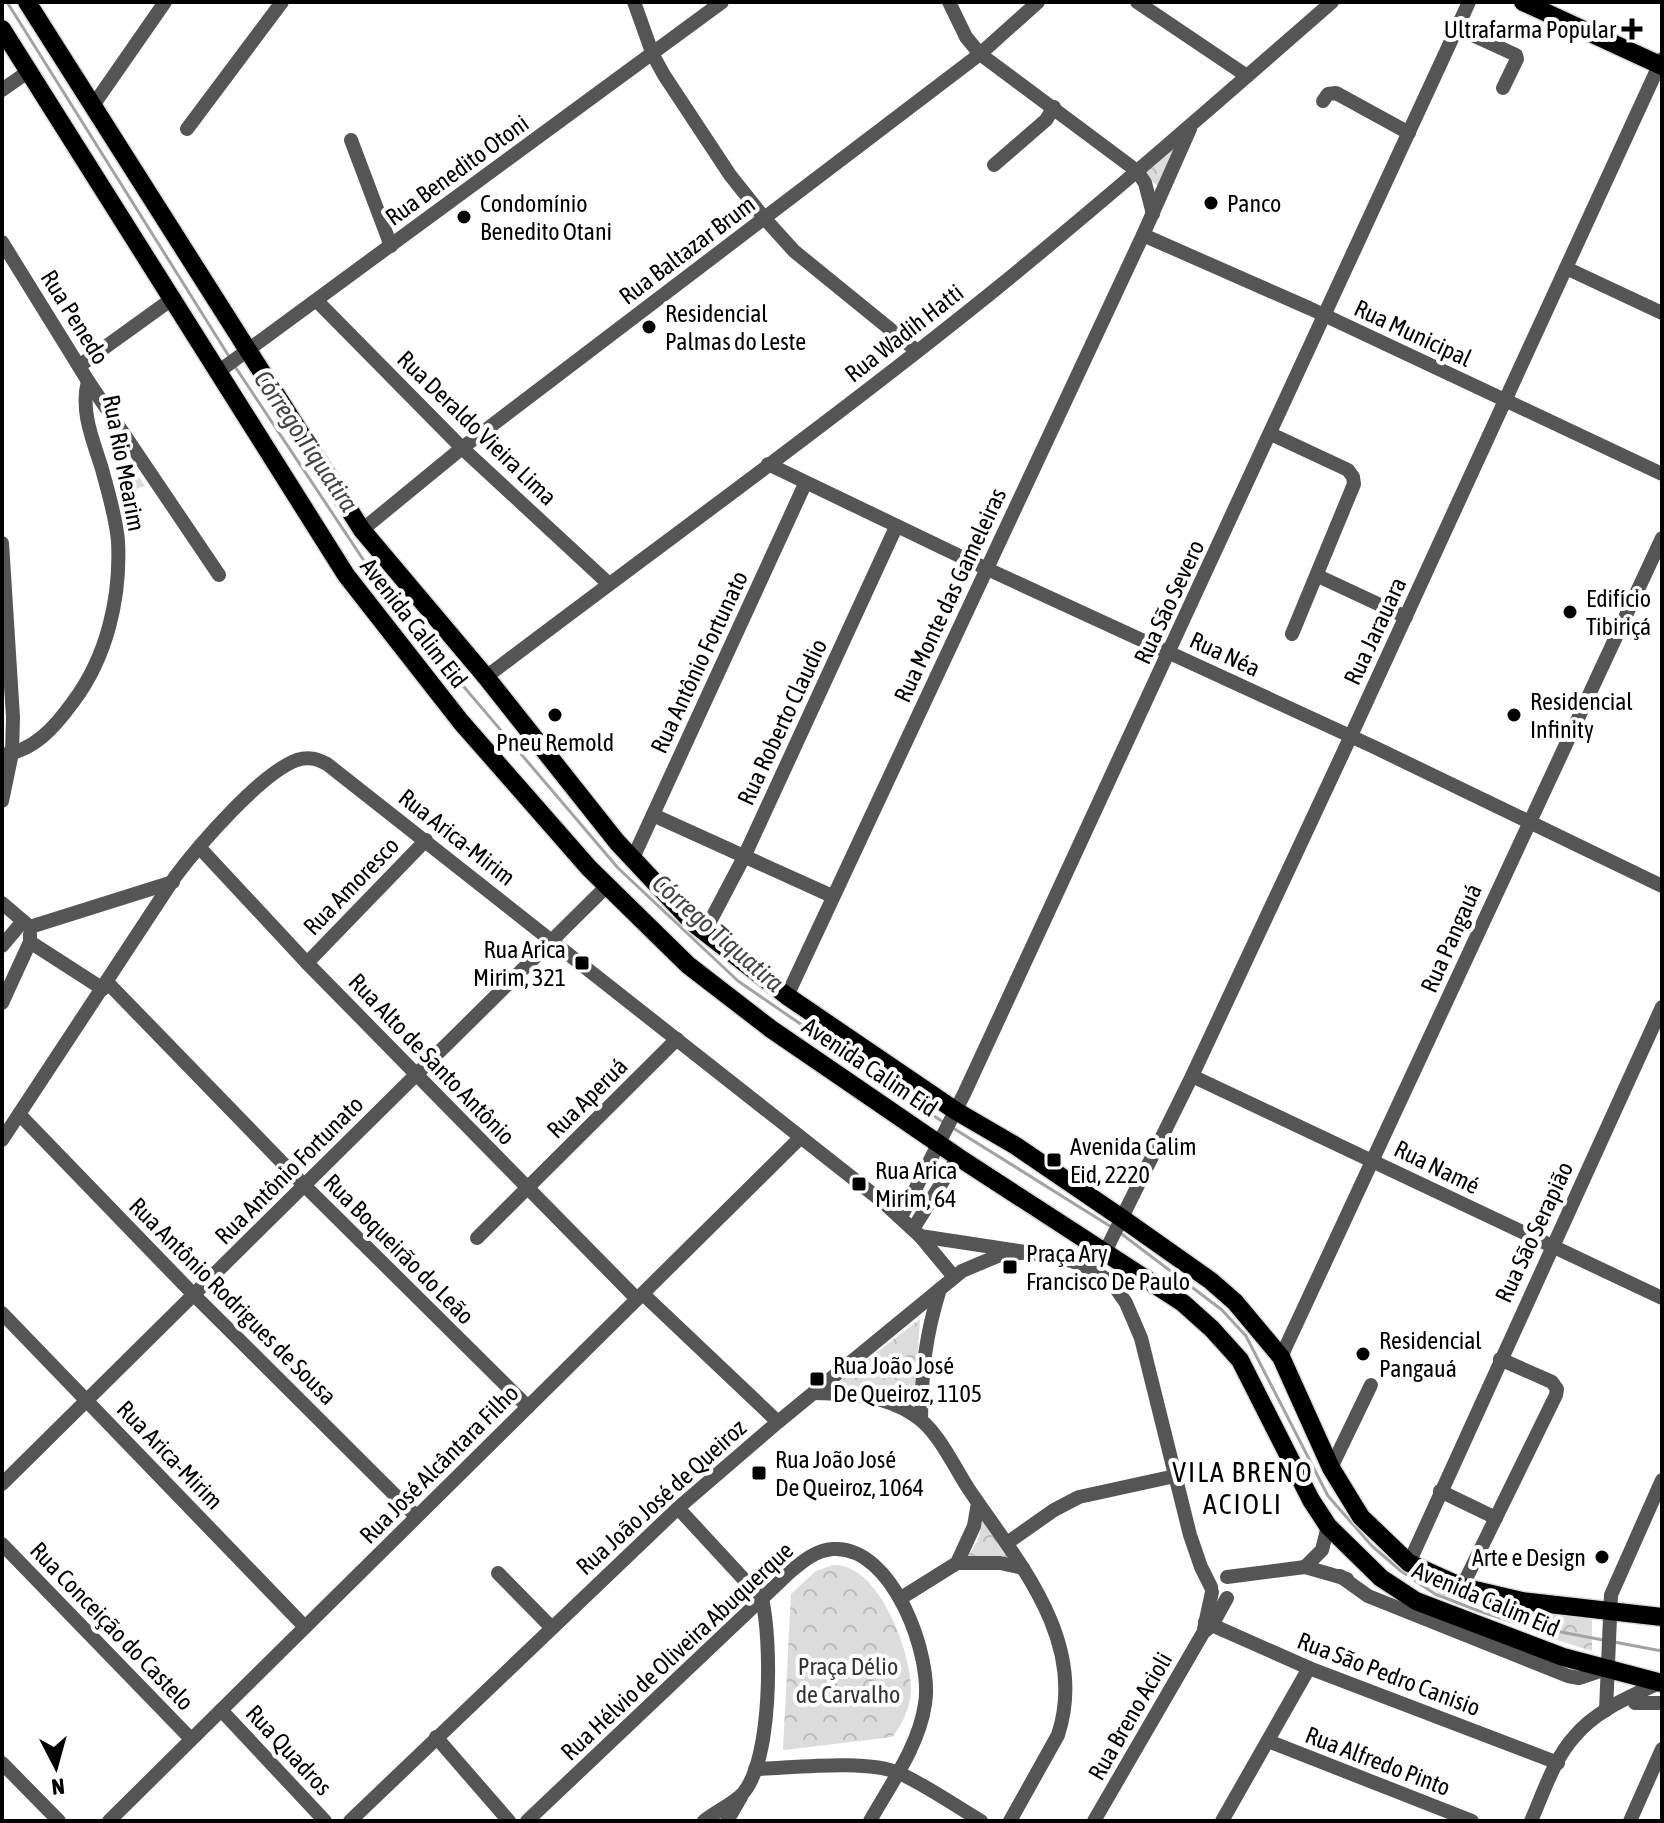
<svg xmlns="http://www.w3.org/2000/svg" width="1664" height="1823" font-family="'Asap Condensed',sans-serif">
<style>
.forest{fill:url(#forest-crowns)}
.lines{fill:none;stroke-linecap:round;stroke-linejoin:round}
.stream{stroke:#a3a3a3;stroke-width:3}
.major-casing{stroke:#dbdbdb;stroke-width:21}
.minor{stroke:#555;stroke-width:14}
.major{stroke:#000;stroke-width:18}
.poi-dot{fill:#000;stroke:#fff;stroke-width:3}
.labels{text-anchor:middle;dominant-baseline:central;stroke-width:8;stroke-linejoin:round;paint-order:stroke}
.poi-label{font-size:24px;fill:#000;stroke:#fff;text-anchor:start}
.street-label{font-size:24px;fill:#000;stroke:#fff}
.park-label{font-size:24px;fill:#333;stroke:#fff}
.water-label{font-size:26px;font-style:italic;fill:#444;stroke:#fff}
.quarter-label{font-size:28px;letter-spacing:2px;fill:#000;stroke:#fff}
</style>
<defs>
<pattern id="forest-crowns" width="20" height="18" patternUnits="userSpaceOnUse" patternTransform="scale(2)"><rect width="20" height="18" fill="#dcdcdc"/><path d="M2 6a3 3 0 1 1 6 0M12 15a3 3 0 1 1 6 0" fill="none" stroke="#bbb"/></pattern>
</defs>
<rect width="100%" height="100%" fill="#fff"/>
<g class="forest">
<polygon points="1178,143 1160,188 1142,173"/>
<polygon points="104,424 145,486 126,492"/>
<polygon points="920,1319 914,1403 835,1385"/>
<polygon points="984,1514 1015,1563 965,1561 978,1540"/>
<path d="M833 1565C879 1563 912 1654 911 1692 910 1707 902 1726 892 1737L785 1750 783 1749 791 1594 816 1571Z"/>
<polygon points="1399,1566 1573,1611 1592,1619 1592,1651 1541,1635 1474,1605 1440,1594"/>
</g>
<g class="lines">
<g class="stream">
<polyline points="7,2 230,358"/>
<polyline points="234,365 390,600 618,868 738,981 943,1122"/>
<polyline points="953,1128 1113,1228"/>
<polyline points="1119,1232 1222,1310 1246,1336 1328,1496 1372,1546 1401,1571 1435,1594 1479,1611 1519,1624 1603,1640"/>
<polyline points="1614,1642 1662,1651"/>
</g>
<defs>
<g id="major">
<polyline points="27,2 362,530 486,677 617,842 693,923 787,996 956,1111 1016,1146 1123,1219 1211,1281 1235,1302 1281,1357 1331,1468 1361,1517 1409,1563 1462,1587 1522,1601 1662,1617"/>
<polyline points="1523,2 1662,66"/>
<polyline points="2,29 346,575 461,722 589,868 688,965 771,1029 958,1157 1183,1303 1212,1329 1240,1360 1311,1500 1328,1526 1381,1578 1416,1601 1563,1657 1662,1683"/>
</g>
</defs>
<use href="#major" class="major-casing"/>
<g class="minor">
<polyline points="634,2 653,55 664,75 730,175 765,219 794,251 917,351"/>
<polyline points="949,2 966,37 980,54 1137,171 1145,183 1153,214"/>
<polyline points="1137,2 1247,76"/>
<polyline points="1457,28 1516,55 1517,59 1503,88"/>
<polyline points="2,90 29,71"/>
<polyline points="1323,101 1328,94 1336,93 1409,133"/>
<polyline points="92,107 165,2"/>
<polyline points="187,129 282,2"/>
<polyline points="351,140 391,246"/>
<polyline points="994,165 1046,120 1054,107"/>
<polyline points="1143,235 1309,308 1662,474"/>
<polyline points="2,242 88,381 219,575"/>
<polyline points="1566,268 1662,313"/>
<polyline points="317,301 462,448 609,584"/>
<polyline points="79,366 172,299"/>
<polyline points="218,372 722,2"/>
<polyline points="1271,434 1348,470 1353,477 1354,484 1292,634"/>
<polyline points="768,464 970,561 1374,747 1662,886"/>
<polyline points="362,530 462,448 980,54 1038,2"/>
<polyline points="2,543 13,717 12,753 2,801"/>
<polyline points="1318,576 1406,617"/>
<path d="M486 677C656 548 830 423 996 289 1110 196 1221 99 1332 2"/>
<path d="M2 755C34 751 55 727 73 702 107 657 121 597 118 541 116 517 108 492 102 469 93 440 80 411 88 381"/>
<polyline points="653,815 832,896"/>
<polyline points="199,847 307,963 637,1299"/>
<polyline points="633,858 805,484"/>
<polyline points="2,903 30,927 173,882"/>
<polyline points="704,933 744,857 896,527"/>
<polyline points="30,942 103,989"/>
<polyline points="2,946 23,921"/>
<polyline points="307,963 426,840"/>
<polyline points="107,982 304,1185 528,1407"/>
<polyline points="787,996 1143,235 1190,129"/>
<polyline points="2,1003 30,942 30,934"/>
<polyline points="1192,1076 1662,1298"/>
<polyline points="19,1114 194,1295 416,1516"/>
<path d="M2 1140 175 877C199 845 261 773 297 760 309 756 317 759 327 764L883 1202 920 1236 954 1277"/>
<polyline points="901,1217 964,1094 1469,2"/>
<polyline points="913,1229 958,1157"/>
<polyline points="920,1236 1058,1257 1081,1264 1108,1280 1115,1287 1126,1303 1141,1338 1190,1535 1201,1567 1211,1587"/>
<polyline points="477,1238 677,1039"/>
<polyline points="1105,1252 1192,1076 1343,753 1662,59"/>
<polyline points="643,1294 778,1422"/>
<polyline points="2,1313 305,1627"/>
<polyline points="1281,1357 1662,538"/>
<path d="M814 1393C848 1394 885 1395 914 1415 938 1430 953 1465 968 1488 1017 1561 1089 1641 1058 1735L1010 1821"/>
<path d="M921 1419C922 1370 925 1337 940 1289"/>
<polyline points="1331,1468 1371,1385"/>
<polyline points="2,1484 607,886"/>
<polyline points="1440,1491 1496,1518"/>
<polyline points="678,1508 762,1599"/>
<polyline points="1007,1543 1054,1510 1079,1497 1175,1476"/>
<polyline points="2,1544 191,1739"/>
<polyline points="957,1563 1000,1563 1023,1568"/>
<polyline points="1409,1563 1662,1007"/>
<polyline points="1305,1567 1322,1550 1328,1526"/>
<polyline points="498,1573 551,1627"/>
<polyline points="1340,1576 1368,1596 1568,1676 1579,1678 1603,1670"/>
<polyline points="1227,1577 1305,1567 1347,1579"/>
<polyline points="1462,1587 1556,1395 1557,1389 1552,1382 1500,1359"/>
<polyline points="901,1598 957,1563 974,1526 978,1503"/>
<polyline points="1205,1622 1309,1668 1558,1763"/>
<polyline points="1204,1629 1212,1592"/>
<polyline points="1635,1703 1662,1703"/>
<polyline points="221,1710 325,1821"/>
<polyline points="1606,1710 1611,1595 1662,1480"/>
<polyline points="436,1737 509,1821"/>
<polyline points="1268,1741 1472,1821"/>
<polyline points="2,1763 59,1821"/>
<path d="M755 1769C792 1768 867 1759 899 1773 927 1786 954 1805 981 1821"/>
<polyline points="109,1821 800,1138"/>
<polyline points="350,1821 678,1508 778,1422 962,1271 1000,1255 1032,1252"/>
<path d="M527 1821 790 1572C803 1561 816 1550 833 1549 893 1545 933 1657 925 1704 919 1746 890 1785 870 1821"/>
<path d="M704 1821C715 1812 736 1802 744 1792 772 1757 772 1642 762 1599"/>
<polyline points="727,1821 741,1797"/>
<polyline points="1094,1821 1203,1633 1212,1625 1227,1598"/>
<polyline points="1222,1821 1309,1668"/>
<path d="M1531 1821C1543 1794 1554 1759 1574 1737 1595 1711 1629 1697 1659 1683"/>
<polyline points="1630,1821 1662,1749"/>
</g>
<use href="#major" class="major"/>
</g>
<g class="poi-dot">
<path d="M1628 17h8v8h8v8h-8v8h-8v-8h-8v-8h8z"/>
<circle cx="1211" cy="203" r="8"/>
<circle cx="464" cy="217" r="8"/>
<circle cx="649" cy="327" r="8"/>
<circle cx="1570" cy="612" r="8"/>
<circle cx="555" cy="715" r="8"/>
<circle cx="1514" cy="715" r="8"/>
<rect x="574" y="955" width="16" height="16" rx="4"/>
<rect x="1046" y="1152" width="16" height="16" rx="4"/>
<rect x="851" y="1176" width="16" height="16" rx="4"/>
<rect x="1002" y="1259" width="16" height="16" rx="4"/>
<circle cx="1363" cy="1354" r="8"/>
<rect x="809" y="1371" width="16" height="16" rx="4"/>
<rect x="751" y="1465" width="16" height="16" rx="4"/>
<circle cx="1602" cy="1557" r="8"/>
</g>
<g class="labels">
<g class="poi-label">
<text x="1616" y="29" text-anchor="end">Ultrafarma Popular</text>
<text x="480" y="203">Condomínio<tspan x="480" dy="28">Benedito Otani</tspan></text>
<text x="1227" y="203">Panco</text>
<text x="665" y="313">Residencial<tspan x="665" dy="28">Palmas do Leste</tspan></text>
<text x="1586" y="598">Edifício<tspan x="1586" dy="28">Tibiriçá</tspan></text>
<text x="1530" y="701">Residencial<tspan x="1530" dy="28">Infinity</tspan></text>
<text x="555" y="742" text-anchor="middle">Pneu Remold</text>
<text x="566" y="949" text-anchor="end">Rua Arica<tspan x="566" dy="28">Mirim, 321</tspan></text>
<text x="1070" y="1146">Avenida Calim<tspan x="1070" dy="28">Eid, 2220</tspan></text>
<text x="875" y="1170">Rua Arica<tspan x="875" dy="28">Mirim, 64</tspan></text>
<text x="1026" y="1253">Praça Ary<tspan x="1026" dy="28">Francisco De Paulo</tspan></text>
<text x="1379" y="1340">Residencial<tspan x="1379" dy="28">Pangauá</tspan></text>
<text x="833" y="1365">Rua João José<tspan x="833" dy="28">De Queiroz, 1105</tspan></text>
<text x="775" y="1459">Rua João José<tspan x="775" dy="28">De Queiroz, 1064</tspan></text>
<text x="1586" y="1557" text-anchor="end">Arte e Design</text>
</g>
<g class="street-label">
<text transform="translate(457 170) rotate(-36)">Rua Benedito Otoni</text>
<text transform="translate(687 250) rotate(-37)">Rua Baltazar Brum</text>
<text transform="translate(75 317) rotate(58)">Rua Penedo</text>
<text transform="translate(904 333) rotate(-38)">Rua Wadih Hatti</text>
<text transform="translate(1413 333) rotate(25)">Rua Municipal</text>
<text transform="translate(477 428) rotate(44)">Rua Deraldo Vieira Lima</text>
<text transform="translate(124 463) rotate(79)">Rua Rio Mearim</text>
<text transform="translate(950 595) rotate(-65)">Rua Monte das Gameleiras</text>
<text transform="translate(1169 602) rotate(-65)">Rua São Severo</text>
<text transform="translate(414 623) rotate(52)">Avenida Calim Eid</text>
<text transform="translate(1375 631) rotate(-65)">Rua Jarauara</text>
<text transform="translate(1225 654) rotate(25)">Rua Néa</text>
<text transform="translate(699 662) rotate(-65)">Rua Antônio Fortunato</text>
<text transform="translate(782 722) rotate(-65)">Rua Roberto Claudio</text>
<text transform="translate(457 837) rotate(38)">Rua Arica-Mirim</text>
<text transform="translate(351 886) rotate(-46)">Rua Amoresco</text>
<text transform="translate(1451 938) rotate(-66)">Rua Pangauá</text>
<text transform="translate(432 1059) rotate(46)">Rua Alto de Santo Antônio</text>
<text transform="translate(870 1067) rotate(34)">Avenida Calim Eid</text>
<text transform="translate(587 1098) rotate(-45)">Rua Aperuá</text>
<text transform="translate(1437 1167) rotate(26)">Rua Namé</text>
<text transform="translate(289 1170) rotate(-45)">Rua Antônio Fortunato</text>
<text transform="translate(1534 1232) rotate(-65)">Rua São Serapião</text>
<text transform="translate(399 1249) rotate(45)">Rua Boqueirão do Leão</text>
<text transform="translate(233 1301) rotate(45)">Rua Antônio Rodrigues de Sousa</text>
<text transform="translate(170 1455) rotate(46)">Rua Arica-Mirim</text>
<text transform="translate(439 1464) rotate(-45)">Rua José Alcântara Filho</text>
<text transform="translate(661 1497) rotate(-42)">Rua João José de Queiroz</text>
<text transform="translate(1486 1599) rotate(23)">Avenida Calim Eid</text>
<text transform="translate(112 1626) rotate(46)">Rua Conceição do Castelo</text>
<text transform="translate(677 1651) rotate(-43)">Rua Hélvio de Oliveira Abuquerque</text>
<text transform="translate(1389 1674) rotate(21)">Rua São Pedro Canisio</text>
<text transform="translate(1130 1716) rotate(-60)">Rua Breno Acioli</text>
<text transform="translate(289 1750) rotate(47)">Rua Quadros</text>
<text transform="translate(1378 1761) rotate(21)">Rua Alfredo Pinto</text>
</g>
<g class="park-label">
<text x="848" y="1666">Praça Délio<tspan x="848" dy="28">de Carvalho</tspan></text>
</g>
<g class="water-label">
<text transform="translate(306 441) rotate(56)">Córrego Tiquatira</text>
<text transform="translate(718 933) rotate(41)">Córrego Tiquatira</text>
</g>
<g class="quarter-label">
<text x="1243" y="1472">VILA BRENO<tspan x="1243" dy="32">ACIOLI</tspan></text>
</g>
</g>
<rect width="1664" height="1823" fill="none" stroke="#000000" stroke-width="8"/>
<g transform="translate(56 1767) rotate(174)" stroke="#ffffff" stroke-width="6" paint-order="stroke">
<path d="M0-6L14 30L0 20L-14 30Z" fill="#000000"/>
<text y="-12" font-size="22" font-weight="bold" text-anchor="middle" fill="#000000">N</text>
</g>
</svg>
